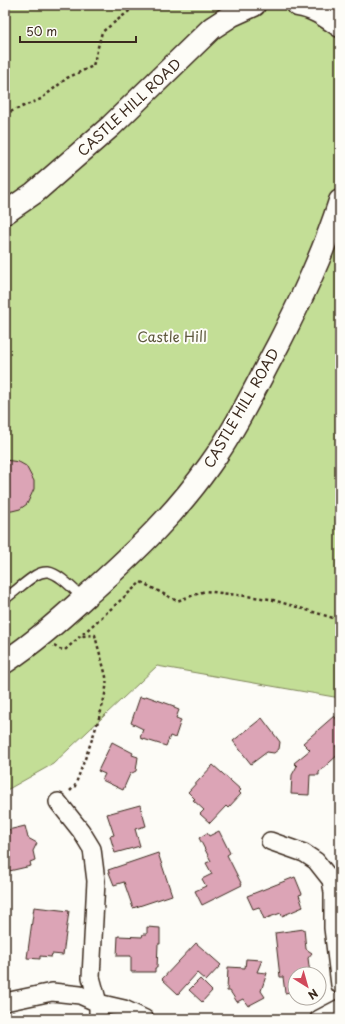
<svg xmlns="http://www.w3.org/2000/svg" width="345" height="1024" font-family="'Playpen Sans',sans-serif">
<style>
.green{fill:#c3de96;stroke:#7f845a}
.building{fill:#dca4b6;stroke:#3b2a1e}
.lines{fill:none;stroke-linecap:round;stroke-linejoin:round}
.service-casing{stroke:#3b2a1e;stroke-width:12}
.minor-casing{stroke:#3b2a1e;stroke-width:20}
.secondary-casing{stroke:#3b2a1e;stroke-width:25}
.path{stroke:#3b2a1e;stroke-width:2.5;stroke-dasharray:3 3;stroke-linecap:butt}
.service{stroke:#fdfcf7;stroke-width:9}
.minor{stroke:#fdfcf7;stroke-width:17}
.secondary{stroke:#fdfcf7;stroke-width:22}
.labels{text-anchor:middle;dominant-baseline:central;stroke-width:4;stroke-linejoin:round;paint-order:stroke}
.street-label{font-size:14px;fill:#3b2a1e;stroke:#fdfcf7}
.park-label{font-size:14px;fill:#5d573c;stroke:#fdfcf7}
</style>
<rect width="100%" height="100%" fill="#fdfcf7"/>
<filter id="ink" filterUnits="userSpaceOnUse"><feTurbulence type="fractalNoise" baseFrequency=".025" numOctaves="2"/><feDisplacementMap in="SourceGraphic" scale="8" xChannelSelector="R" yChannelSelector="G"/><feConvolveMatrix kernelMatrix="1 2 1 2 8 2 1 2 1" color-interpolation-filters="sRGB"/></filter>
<g filter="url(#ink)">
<polygon class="green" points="5,5 340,5 340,698 157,666 53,764 5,791"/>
<g class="building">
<polygon points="5,460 19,462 26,466 34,481 34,489 27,504 20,509 12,511 5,511"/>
<polygon points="146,696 174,706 174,708 179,710 176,718 181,720 175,738 170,736 166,746 140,738 143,729 131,723 140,697 145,698"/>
<polygon points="334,716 340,723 340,743 336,746 340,753 319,772 319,775 310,775 309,795 291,794 292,775 297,766 294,763 310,750 303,743"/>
<polygon points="262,718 280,742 279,749 274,753 267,752 251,764 233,741"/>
<polygon points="112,742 133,753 132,755 138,757 136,771 130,774 123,790 102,780 105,774 98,771"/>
<polygon points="213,765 241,790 239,792 241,794 228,808 226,806 210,823 200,814 204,810 193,800 195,799 188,792"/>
<polygon points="140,805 146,826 135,829 140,846 115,853 110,836 114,835 107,814"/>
<polygon points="25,826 28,838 37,843 33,851 35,860 30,862 31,866 5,872 5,827 7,827 8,830"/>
<polygon points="219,831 230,853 227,855 242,885 202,905 195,891 206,886 202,879 212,874 206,863 211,861 199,838 207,833 209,836"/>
<polygon points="158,853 172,895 133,908 124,882 114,885 108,870"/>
<polygon points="295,877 302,894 299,895 303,907 282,916 281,913 264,919 259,907 253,909 247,896"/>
<polygon points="34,907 69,911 63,955 52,954 51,957 40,956 40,959 27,958"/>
<polygon points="147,927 160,928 160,944 158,944 157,968 155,968 155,972 131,972 131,956 117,956 118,936 142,937 143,934 147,934"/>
<polygon points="304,929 306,949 312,953 308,958 310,974 295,974 295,991 285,993 283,977 280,977 275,933"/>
<polygon points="196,943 221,965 206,981 197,973 178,994 162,979"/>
<polygon points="246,959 262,960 257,972 267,973 261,991 265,997 248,1006 243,999 237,1002 230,991 227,991 228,967 245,968"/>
<polygon points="200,979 212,991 202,1002 189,990"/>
</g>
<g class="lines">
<defs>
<path id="service" d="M5 599C46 567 43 559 84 599"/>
<g id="minor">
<polyline points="58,802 81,831 92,849 96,881 91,977 98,1003 98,1019"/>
<polyline points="270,841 304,853 316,861 331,880 333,892 333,928 340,985"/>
<polyline points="5,1002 52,992 80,995 98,1003 124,1009 145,1019"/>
<polyline points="319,1019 340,1008"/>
</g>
<g id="secondary">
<path d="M298 5C314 7 327 17 340 26"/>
<polyline points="5,213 34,193 111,126 212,28 232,15 254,5"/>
<path d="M5 662C37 641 65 615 94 589 136 551 176 513 209 466 236 429 256 386 278 345 302 298 324 252 340 201"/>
</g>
</defs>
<use href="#service" class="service-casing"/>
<use href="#minor" class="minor-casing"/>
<use href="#secondary" class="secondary-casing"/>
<g class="path">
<polyline points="5,114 41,99 67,78 93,66 102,32 137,5"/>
<polyline points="54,646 59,649 65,650 141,582 177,601 205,591 270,599 340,620"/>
<path d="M70 791 75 786C83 763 110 697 106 677 103 663 98 649 95 635L81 636"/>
</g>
<use href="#service" class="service"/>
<use href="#minor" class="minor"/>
<use href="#secondary" class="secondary"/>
</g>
</g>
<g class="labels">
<g class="street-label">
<text transform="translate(129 107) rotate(-43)">CASTLE HILL ROAD</text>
<text transform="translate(241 408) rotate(-60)">CASTLE HILL ROAD</text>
</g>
<g class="park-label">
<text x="172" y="336">Castle Hill</text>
</g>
</g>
<rect width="345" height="1024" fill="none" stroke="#fdfcf7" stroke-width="20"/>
<rect x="10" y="10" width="325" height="1004" fill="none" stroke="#3b2a1e" stroke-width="1.5" filter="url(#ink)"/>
<g transform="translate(307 986) rotate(143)"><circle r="19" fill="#fdfcf7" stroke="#afa8a0"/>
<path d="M0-3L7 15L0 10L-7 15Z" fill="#d1495b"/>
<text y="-6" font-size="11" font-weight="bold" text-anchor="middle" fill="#3b2a1e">N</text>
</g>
<path d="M20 36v6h116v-6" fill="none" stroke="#3b2a1e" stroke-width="2"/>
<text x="26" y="36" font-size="12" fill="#3b2a1e" stroke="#fdfcf7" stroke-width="3" paint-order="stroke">50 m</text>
</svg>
